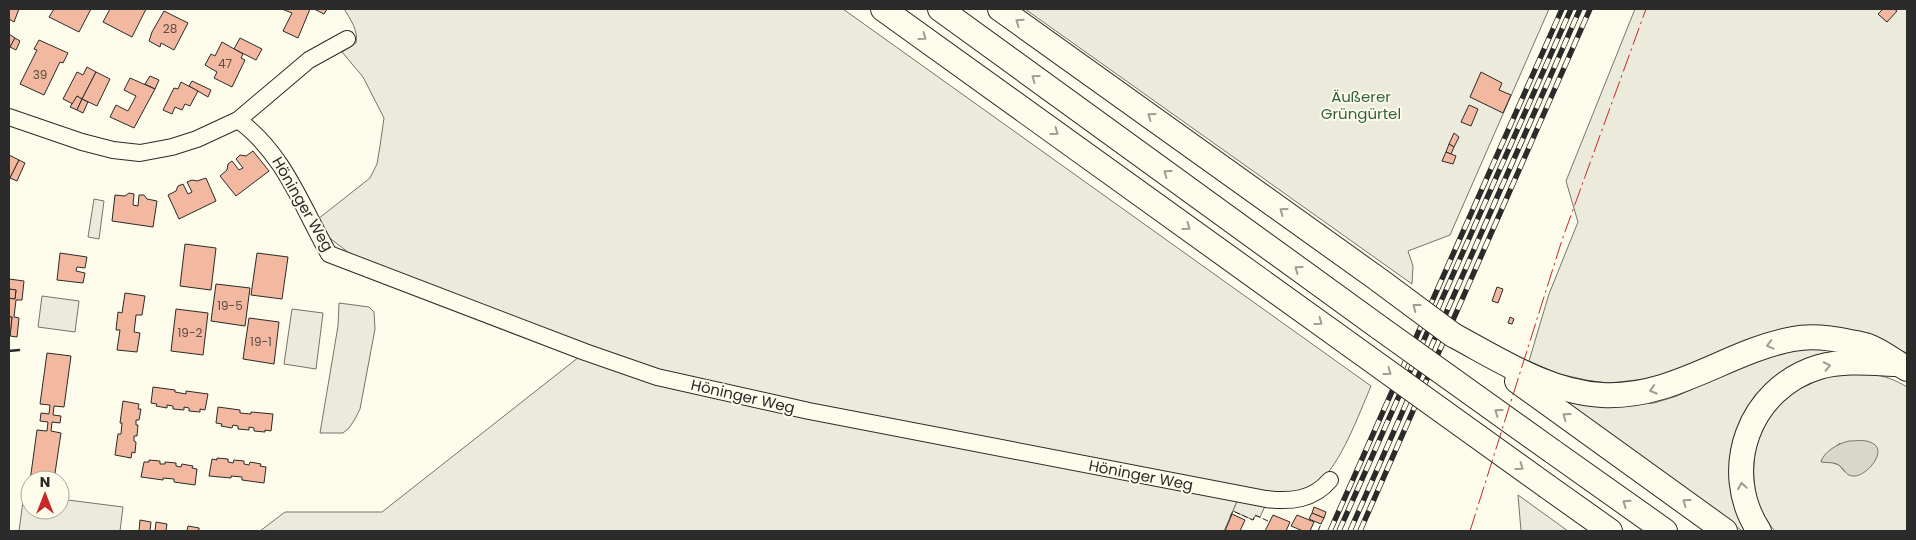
<svg xmlns="http://www.w3.org/2000/svg" width="1916" height="540" font-family="Poppins,sans-serif">
<style>
.green{fill:#ecebdb;stroke:#74746e;fill-rule:evenodd}
.parking{fill:#eceadb;stroke:#74746e}
.water{fill:#d8d7c9;stroke:#74746e}
.building{fill:#f2b8a0;stroke:#2b2b2b}
.lines{fill:none;stroke-linecap:round;stroke-linejoin:round}
.minor-casing{stroke:#2b2b2b;stroke-width:18}
.highway-casing{stroke:#2b2b2b;stroke-width:26}
.minor{stroke:#fdfbea;stroke-width:16}
.highway{stroke:#fdfbea;stroke-width:24}
.rail-casing{stroke:#2b2b2b;stroke-width:5.5}
.rail{stroke:#fdfbea;stroke-width:4;stroke-dasharray:11;stroke-linecap:butt}
.highway-bridge-casing{stroke:#2b2b2b;stroke-width:26;stroke-linecap:butt}
.highway-bridge{stroke:#fdfbea;stroke-width:24}
.fence{stroke:#2b2b2b;stroke-width:1;stroke-dasharray:6 2.5;stroke-linecap:butt}
.wall{stroke:#2b2b2b;stroke-width:2.5}
.power{stroke:#c62828;stroke-width:1;stroke-dasharray:18 4 2.5 4;stroke-linecap:butt}
.oneway{stroke:#9e9d94}
.labels{text-anchor:middle;dominant-baseline:central;stroke-width:4;stroke-linejoin:round;paint-order:stroke}
.number-label{font-size:12px;fill:#5d4e48}
.park-label{font-size:15px;fill:#34623c;stroke:#fdfbea}
.street-label{font-size:15px;fill:#2b2b2b;stroke:#fdfbea}
</style>
<rect width="100%" height="100%" fill="#fdfbea"/>
<g class="green">
<path d="M344 9H843L1371 386C1359 414 1341 464 1318 483 1308 490 1293 492 1282 495L902 424 660 370 583 344 357 259 327 236 318 219 370 178 377 164 380 146 384 118 363 77 342 52 356 43C359 32 350 18 344 9Z"/>
<polygon points="1025,9 1549,9 1450,235 1408,251 1413,266 1412,284"/>
<polygon points="1635,9 1907,9 1907,353 1863,334 1655,378 1609,383 1591,381 1559,374 1529,361 1549,294 1578,222 1566,181"/>
<polygon points="292,309 323,313 316,369 284,364"/>
<polygon points="1820,347 1859,352 1751,409 1748,531 1742,531 1708,504 1564,400 1612,407 1654,403 1677,396 1755,360 1794,350"/>
<polygon points="579,357 1239,497 1224,531 260,531 285,512 382,512"/>
<path d="M1835 372C1863 373 1883 372 1907 387V531H1775C1748 505 1748 450 1767 419 1776 405 1792 391 1806 382 1814 377 1826 375 1835 372ZM1840 443 1845 472 1839 465 1833 463 1828 453Z"/>
<polygon points="1518,495 1568,531 1521,531"/>
</g>
<g class="parking">
<polygon points="94,199 104,201 99,239 88,237"/>
<polygon points="42,296 79,301 75,332 38,327"/>
<polygon points="339,303 369,307 374,312 375,329 360,409 355,419 349,428 343,433 320,433 338,326"/>
<polygon points="24,494 30,495 30,510 60,510 60,499 123,507 120,531 19,531"/>
<polygon points="1239,497 1266,504 1260,517 1255,516 1253,520 1233,511"/>
</g>
<path class="water" d="M1849 441C1856 441 1865 439 1872 443 1888 450 1868 475 1855 476 1845 477 1845 468 1837 464 1832 462 1826 463 1821 462 1823 452 1839 443 1849 441Z"/>
<g class="building">
<polygon points="9,9 19,9 14,22 9,19"/>
<polygon points="54,9 91,9 79,32 49,17"/>
<polygon points="110,9 146,9 132,37 103,22"/>
<polygon points="282,9 310,9 298,38 283,31 292,13"/>
<polygon points="314,9 327,9 324,14"/>
<polygon points="1883,9 1894,9 1897,11 1887,22 1878,14"/>
<polygon points="164,11 188,23 174,50 161,43 160,47 149,41 152,32"/>
<polygon points="9,34 15,38 10,47 9,46"/>
<polygon points="15,38 20,41 16,50 10,47"/>
<polygon points="240,38 262,49 256,60 234,49"/>
<polygon points="39,40 68,53 63,63 60,62 44,95 20,84 37,50 34,49"/>
<polygon points="222,42 243,54 241,58 245,60 232,87 214,78 217,72 205,65 211,54 215,56"/>
<polygon points="87,67 96,72 82,99 77,96 73,104 63,99 77,72 83,75"/>
<polygon points="96,72 110,79 97,106 82,99"/>
<polygon points="1481,72 1502,83 1499,90 1511,95 1503,113 1470,97"/>
<polygon points="150,76 159,80 155,89 145,84"/>
<polygon points="130,78 155,89 134,128 110,117 116,105 128,111 136,96 124,90"/>
<polygon points="192,81 211,90 208,97 189,86"/>
<polygon points="181,82 198,91 190,106 185,104 182,110 175,107 172,114 163,110 174,88 178,89"/>
<polygon points="77,96 82,99 77,110 70,107"/>
<polygon points="82,99 88,102 83,113 77,110"/>
<polygon points="1469,105 1478,109 1471,126 1461,122"/>
<polygon points="1454,133 1459,137 1454,147 1449,144"/>
<polygon points="1449,144 1454,147 1451,154 1446,152"/>
<polygon points="253,151 269,171 236,196 220,176 227,170 228,164 232,161 239,170 243,168 236,159 240,155 246,156"/>
<polygon points="1446,152 1456,156 1453,164 1442,161"/>
<polygon points="9,155 19,160 10,178 9,177"/>
<polygon points="19,160 25,163 17,181 10,178"/>
<polygon points="206,178 216,201 179,219 168,195 176,191 178,186 183,184 188,194 192,192 187,182 192,180 197,181"/>
<polygon points="129,193 134,194 133,205 138,206 139,195 144,195 147,199 157,201 153,227 112,221 115,195 125,196"/>
<polygon points="185,244 216,248 211,290 180,286"/>
<polygon points="60,253 87,257 85,268 77,267 76,271 85,273 83,283 57,280"/>
<polygon points="257,253 288,257 282,299 251,295"/>
<polygon points="9,279 24,281 22,300 16,300 14,317 19,318 17,337 10,336 12,317 9,317 9,298 15,299 16,290 9,289"/>
<polygon points="216,284 250,288 245,326 211,321"/>
<polygon points="1497,287 1503,289 1498,303 1492,301"/>
<polygon points="9,289 16,290 15,299 9,298"/>
<polygon points="125,293 145,296 142,315 136,315 135,324 134,332 140,333 137,352 117,350 120,330 116,330 118,312 122,313"/>
<polygon points="176,309 208,313 203,355 171,351"/>
<polygon points="9,317 12,317 10,336 9,336"/>
<polygon points="1510,317 1514,319 1512,324 1508,323"/>
<polygon points="249,318 279,322 274,364 243,359"/>
<polygon points="47,353 71,356 64,407 54,406 53,415 61,416 60,423 52,422 51,431 61,433 54,480 30,481 37,430 47,431 48,422 40,421 41,413 49,414 50,405 40,404"/>
<polygon points="153,387 175,390 175,392 186,394 186,391 208,394 205,410 200,409 200,412 189,411 189,408 184,407 184,410 173,409 173,406 167,405 167,408 156,406 157,404 151,403"/>
<polygon points="123,401 139,404 138,409 141,409 139,420 136,420 136,425 138,425 137,436 134,436 134,441 136,442 135,453 132,452 131,458 115,455 118,434 121,434 122,423 120,423"/>
<polygon points="218,407 240,410 240,413 251,414 251,412 273,414 271,431 265,430 265,432 254,431 254,428 249,427 249,430 238,429 238,426 233,425 232,428 221,426 222,424 216,423"/>
<polygon points="217,458 228,459 228,462 233,463 234,460 244,461 244,464 249,465 250,462 261,464 260,466 266,467 264,483 242,480 242,477 231,476 231,478 209,476 212,459 217,460"/>
<polygon points="149,460 160,461 160,464 165,464 165,462 176,463 176,466 181,467 182,464 193,466 192,468 197,469 195,485 174,482 174,479 163,478 163,480 141,477 144,462 149,462"/>
<polygon points="1314,507 1326,512 1324,518 1312,513"/>
<polygon points="1312,513 1324,518 1321,524 1309,519"/>
<polygon points="1232,514 1245,520 1240,531 1225,531"/>
<polygon points="1273,515 1290,522 1286,531 1265,531"/>
<polygon points="1297,515 1314,522 1310,531 1303,531 1291,526"/>
<polygon points="140,520 151,522 150,531 155,531 156,522 167,524 166,531 139,531"/>
<polygon points="188,526 199,528 199,531 187,531"/>
</g>
<g class="lines">
<defs>
<g id="minor">
<polyline points="9,117 82,142 113,150 140,153 172,147 197,139 238,120 309,60 347,39"/>
<path d="M238 120C284 153 302 207 329 254L585 352 657 377 809 411 1266 499C1291 502 1313 500 1330 480"/>
</g>
<g id="highway">
<polyline points="883,9 1349,344"/>
<polyline points="940,9 1380,328"/>
<polyline points="1000,9 1379,280"/>
<path d="M1453 335C1500 360 1548 392 1602 395 1672 399 1728 351 1793 339 1812 335 1832 338 1850 342 1856 343 1863 344 1868 346 1882 351 1895 362 1907 369"/>
<polyline points="1517,381 1725,531"/>
<polyline points="1552,451 1665,531"/>
<polyline points="1548,487 1610,531"/>
<path d="M1759 531C1719 470 1749 388 1819 367 1844 360 1871 363 1896 364"/>
</g>
</defs>
<use href="#minor" class="minor-casing"/>
<use href="#highway" class="highway-casing"/>
<use href="#minor" class="minor"/>
<use href="#highway" class="highway"/>
<defs>
<g id="rail">
<polyline points="1330,531 1562,9"/>
<polyline points="1339,531 1571,9"/>
<polyline points="1350,531 1580,9"/>
<polyline points="1360,531 1590,9"/>
</g>
</defs>
<use href="#rail" class="rail-casing"/>
<use href="#rail" class="rail"/>
<defs>
<g id="highway-bridge">
<polyline points="1379,280 1453,335"/>
<polyline points="1380,328 1552,451"/>
<polyline points="1349,344 1548,487"/>
</g>
</defs>
<use href="#highway-bridge" class="highway-bridge-casing"/>
<use href="#highway-bridge" class="highway-bridge"/>
<g class="fence">
<polyline points="1230,517 1233,511 1253,520 1255,515 1268,521"/>
<polyline points="1318,531 1321,524"/>
</g>
<polyline class="wall" points="9,351 19,350"/>
<polyline class="power" points="1470,531 1562,240 1646,9"/>
</g>
<defs><path id="oneway-chevron" d="M-2-3.5L2.5 0L-2 3.5" fill="none" stroke-width="1.6" stroke-linecap="round" stroke-linejoin="round" transform="scale(1.25)"/></defs>
<g class="oneway">
<use href="#oneway-chevron" transform="translate(1019 22) rotate(-145)"/>
<use href="#oneway-chevron" transform="translate(923 37) rotate(36)"/>
<use href="#oneway-chevron" transform="translate(1035 78) rotate(-144)"/>
<use href="#oneway-chevron" transform="translate(1151 116) rotate(-144)"/>
<use href="#oneway-chevron" transform="translate(1055 132) rotate(36)"/>
<use href="#oneway-chevron" transform="translate(1167 173) rotate(-144)"/>
<use href="#oneway-chevron" transform="translate(1283 211) rotate(-144)"/>
<use href="#oneway-chevron" transform="translate(1187 227) rotate(36)"/>
<use href="#oneway-chevron" transform="translate(1298 269) rotate(-144)"/>
<use href="#oneway-chevron" transform="translate(1416 307) rotate(-143)"/>
<use href="#oneway-chevron" transform="translate(1319 322) rotate(36)"/>
<use href="#oneway-chevron" transform="translate(1770 345) rotate(165)"/>
<use href="#oneway-chevron" transform="translate(1827 366) rotate(-12)"/>
<use href="#oneway-chevron" transform="translate(1388 372) rotate(36)"/>
<use href="#oneway-chevron" transform="translate(1653 390) rotate(164)"/>
<use href="#oneway-chevron" transform="translate(1498 412) rotate(-144)"/>
<use href="#oneway-chevron" transform="translate(1566 416) rotate(-144)"/>
<use href="#oneway-chevron" transform="translate(1520 467) rotate(36)"/>
<use href="#oneway-chevron" transform="translate(1742 486) rotate(-99)"/>
<use href="#oneway-chevron" transform="translate(1686 502) rotate(-144)"/>
<use href="#oneway-chevron" transform="translate(1626 503) rotate(-145)"/>
</g>
<g class="labels">
<g class="number-label">
<text x="170" y="28">28</text>
<text x="225" y="63">47</text>
<text x="40" y="74">39</text>
<text x="230" y="305">19-5</text>
<text x="190" y="332">19-2</text>
<text x="261" y="341">19-1</text>
</g>
<g class="park-label">
<text x="1361" y="96">Äußerer<tspan x="1361" dy="17">Grüngürtel</tspan></text>
</g>
<g class="street-label">
<text transform="translate(303 204) rotate(60)">Höninger Weg</text>
<text transform="translate(743 396) rotate(13)">Höninger Weg</text>
<text transform="translate(1141 475) rotate(11)">Höninger Weg</text>
</g>
</g>
<rect width="1916" height="540" fill="none" stroke="#2b2b2b" stroke-width="20"/>
<g transform="translate(45 495)"><circle r="24" fill="#fdfbea" stroke="#a9a89e"/>
<path d="M0-4L9 19L0 12L-9 19Z" fill="#c62828"/>
<text y="-8" font-size="14" font-weight="bold" text-anchor="middle" fill="#2b2b2b">N</text>
</g>
</svg>
